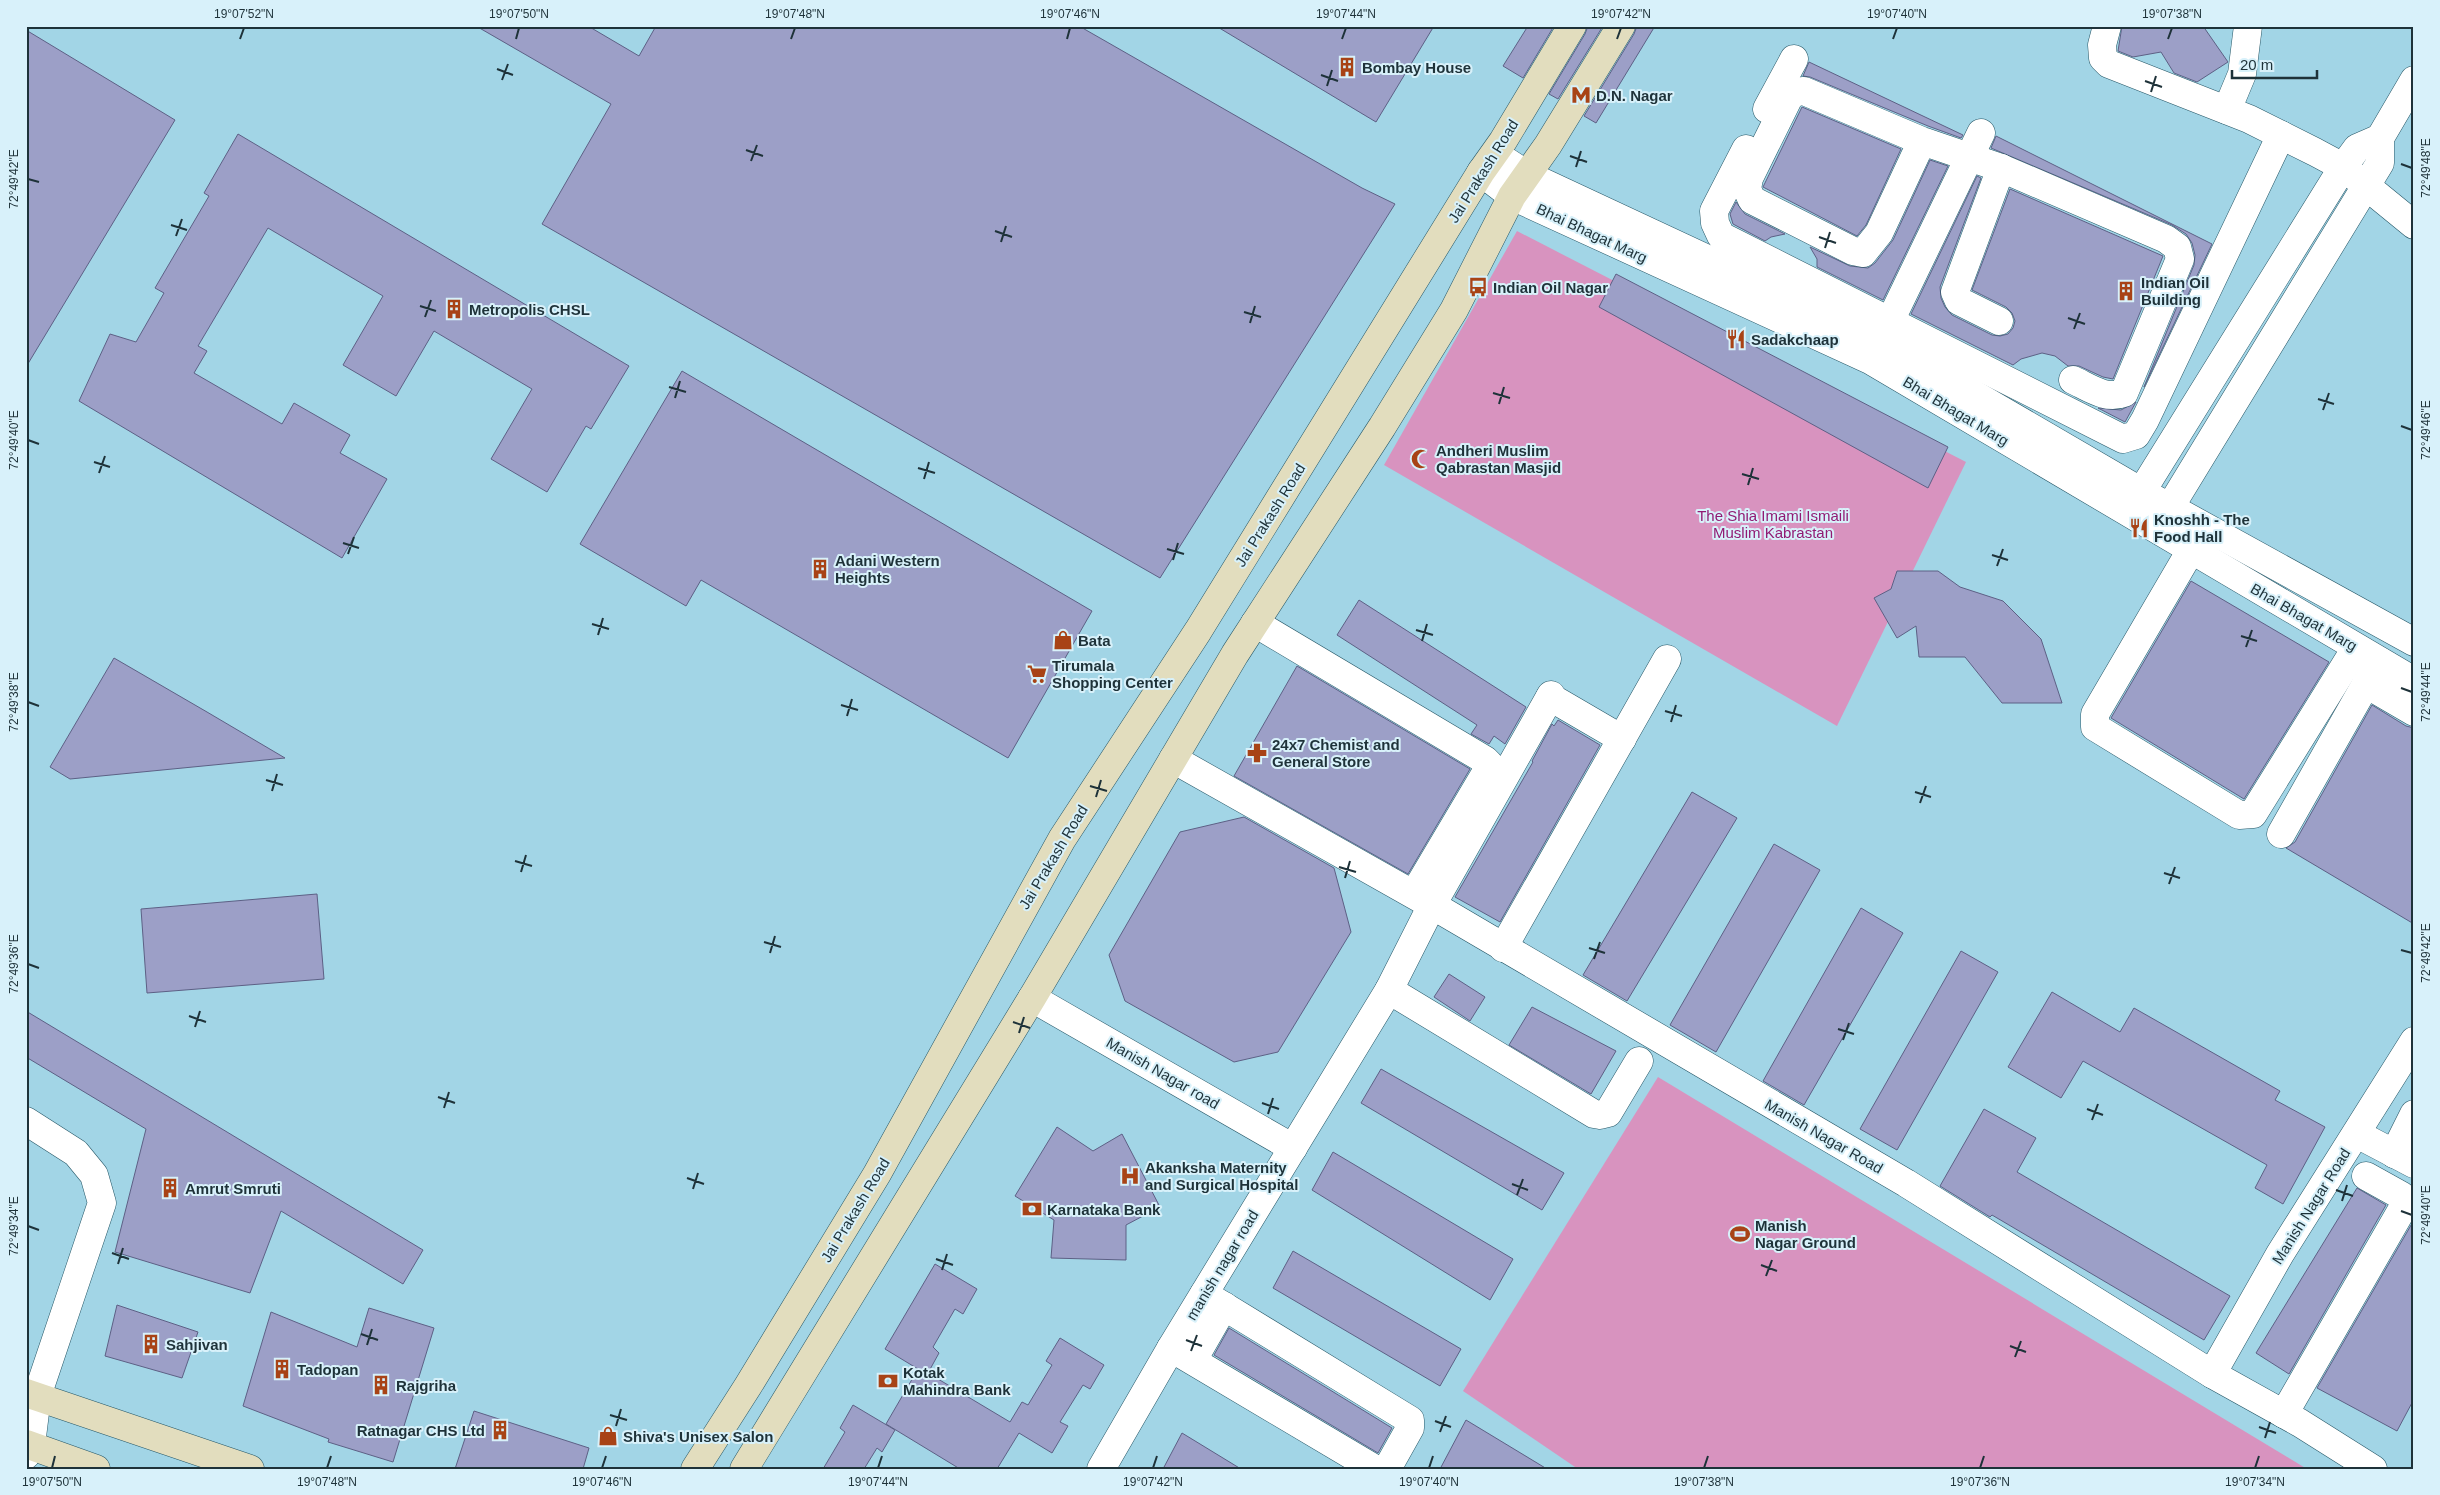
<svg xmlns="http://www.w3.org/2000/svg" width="2440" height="1495" font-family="Arial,sans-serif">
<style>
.green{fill:#d893bf}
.building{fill:#9c9fc7;stroke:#5d6085}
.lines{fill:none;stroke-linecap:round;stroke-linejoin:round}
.minor-casing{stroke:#265767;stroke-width:29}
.secondary-casing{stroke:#265767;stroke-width:29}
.minor{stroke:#fff;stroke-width:28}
.secondary{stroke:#e2ddbe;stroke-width:28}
.ticks{fill:none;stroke:#1e3239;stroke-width:2}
.labels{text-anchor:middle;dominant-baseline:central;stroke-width:4;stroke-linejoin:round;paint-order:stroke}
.poi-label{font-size:15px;font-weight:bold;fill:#1e3239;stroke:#d8f1fa;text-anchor:start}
.street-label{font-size:15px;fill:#1e3239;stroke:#d8f1fa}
.park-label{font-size:15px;fill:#911a73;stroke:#d8f1fa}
.neatline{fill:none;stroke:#1e3239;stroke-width:2}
.ticks-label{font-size:12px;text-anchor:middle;fill:#1e3239}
</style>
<rect width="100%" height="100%" fill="#a2d5e6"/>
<g class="green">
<polygon points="1517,231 1966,462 1837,726 1384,465"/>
<polygon points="1658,1077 2307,1469 1578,1469 1463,1391"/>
</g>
<g class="building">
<polygon points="476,26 588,26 639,56 656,26 1079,26 1362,188 1395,204 1160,578 542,224 611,104"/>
<polygon points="1216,26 1434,26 1376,122"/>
<polygon points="1528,26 1554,26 1523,78 1503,66"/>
<polygon points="1588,26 1603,26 1558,99 1549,94 1585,34"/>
<polygon points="1637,26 1655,26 1596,123 1584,116 1634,34"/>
<polygon points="2122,26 2203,26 2228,62 2197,82 2174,73 2161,52 2133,57 2118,51"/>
<polygon points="26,30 175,120 26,367"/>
<polygon points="1809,62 1963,135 1961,138 1928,126 1810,77 1803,76"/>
<polygon points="1802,107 1901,149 1866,225 1857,236 1763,187"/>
<polygon points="238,134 629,366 591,429 586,426 547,492 491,459 532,389 434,331 396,396 343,365 383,296 268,228 198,346 207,351 194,373 282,424 294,403 350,435 340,453 387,479 342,558 79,401 110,334 136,342 164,293 155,288 209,196 204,193"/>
<polygon points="1996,136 2212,244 2144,387 2194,265 2195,255 2192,243 2186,234 2172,225 1991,148"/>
<polygon points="1930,160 1948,166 1883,300 1817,267 1817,259 1810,247 1850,266 1868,268 1875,263 1893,240"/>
<polygon points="1977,176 1981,178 1940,287 1941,298 1945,307 1952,315 1992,335 2000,336 2008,334 2013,328 2015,321 2012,313 2006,307 1972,290 2010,189 2163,256 2113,379 2103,377 2079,366 2068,366 2055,356 2042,353 2021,359 2013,365 1911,314"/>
<polygon points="1736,202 1745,214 1785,234 1771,237 1765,241 1733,224 1730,214"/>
<polygon points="1616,274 1948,447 1928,488 1599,307"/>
<polygon points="682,371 1092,611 1008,758 701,580 686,606 580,544"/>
<polygon points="2136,402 2125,422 2098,408 2121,410"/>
<polygon points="1897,571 1938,571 1960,587 2003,601 2041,639 2062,703 2002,703 1965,657 1919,657 1916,626 1897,638 1874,598 1891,589"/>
<polygon points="2191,581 2329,662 2244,799 2111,718"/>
<polygon points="1359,600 1526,707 1505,744 1494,736 1489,744 1471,734 1477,725 1337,635"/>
<polygon points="114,658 207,712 285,758 70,779 50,767"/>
<polygon points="1297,666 1470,769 1408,874 1234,776"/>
<polygon points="2372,705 2406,726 2414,728 2414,924 2286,848 2295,842"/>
<polygon points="1558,720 1600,745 1500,922 1455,897 1533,762 1532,761 1552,724 1554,726"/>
<polygon points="1692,792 1737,818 1627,1001 1583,975"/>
<polygon points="1244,817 1334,868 1351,932 1278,1052 1234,1062 1125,1001 1109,955 1180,832"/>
<polygon points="1774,844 1820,870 1716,1052 1670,1025"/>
<polygon points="317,894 324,979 147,993 141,909"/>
<polygon points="1861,908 1903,933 1804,1105 1763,1081"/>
<polygon points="1961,951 1998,972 1897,1150 1860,1129"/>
<polygon points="1449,974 1485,997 1470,1021 1434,997"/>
<polygon points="2052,992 2120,1032 2134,1008 2280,1091 2275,1100 2325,1127 2283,1204 2255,1188 2267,1165 2083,1061 2061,1098 2008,1067"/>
<polygon points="1532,1007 1616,1051 1591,1094 1509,1045"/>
<polygon points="26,1011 423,1250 403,1284 281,1211 250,1293 115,1252 146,1129 26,1057"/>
<polygon points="1381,1069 1564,1173 1542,1210 1361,1103"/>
<polygon points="1984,1109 2036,1138 2017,1172 2230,1296 2204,1340 1992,1215 1990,1217 1940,1186"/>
<polygon points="1057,1127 1093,1151 1122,1134 1160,1207 1126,1225 1126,1260 1051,1258 1054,1220 1015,1196"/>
<polygon points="1333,1152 1513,1259 1490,1300 1312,1190"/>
<polygon points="2357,1188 2386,1205 2289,1374 2256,1353"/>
<polygon points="2414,1220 2414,1399 2397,1431 2317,1388"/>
<polygon points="1293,1251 1461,1349 1440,1386 1273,1288"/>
<polygon points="935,1264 977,1289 963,1314 955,1309 933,1347 939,1353 928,1373 1010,1422 1022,1402 1028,1405 1052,1365 1046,1361 1060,1338 1104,1365 1090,1389 1083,1385 1060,1422 1068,1426 1052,1453 1019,1433 997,1469 960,1469 886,1424 918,1369 885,1349"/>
<polygon points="117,1305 198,1332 182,1378 105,1356"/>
<polygon points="369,1308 434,1328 393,1462 328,1442 329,1439 243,1406 271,1312 357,1347"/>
<polygon points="1229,1328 1392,1428 1378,1453 1214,1355"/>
<polygon points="853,1405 895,1430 882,1452 877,1448 864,1469 823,1469 845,1432 840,1428"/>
<polygon points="474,1411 589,1448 583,1469 455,1469"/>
<polygon points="1466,1420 1547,1469 1440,1469"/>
<polygon points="1182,1433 1241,1469 1163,1469"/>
</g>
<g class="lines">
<defs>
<g id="minor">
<polyline points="2107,26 2102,45 2103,58 2109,64 2249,119 2315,152 2343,167 2414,225"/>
<polyline points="1767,109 1794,59"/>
<polyline points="2227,110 2242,74 2248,26"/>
<path d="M1922 141 1879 233 1863 253 1853 251 1752 200 1747 189 1749 178 1789 97 1796 92 1804 91 1922 141 2001 168 2166 239 2177 247 2180 259 2124 393C2106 400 2090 388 2073 380"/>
<polyline points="1746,149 1714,211 1715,223 1721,236 2123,439 2136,435 2145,420 2281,135"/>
<polyline points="1495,154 1527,175 1881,340 2142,492 2414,642"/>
<polyline points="1481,172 1512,196 1870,360 2414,681"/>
<polyline points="1999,321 1959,301 1955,292 2001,168"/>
<polyline points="1882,338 1981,133"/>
<polyline points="2132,507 2343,167 2357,148 2380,138"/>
<polyline points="2161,522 2380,163 2380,138 2414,80"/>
<polyline points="2191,550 2095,714 2095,727 2239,815 2253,814 2356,648"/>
<polyline points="1255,623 1485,760 1489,764 1487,771 1414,894"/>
<polyline points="2366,684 2414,712"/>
<polyline points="1550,697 1622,739"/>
<polyline points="1173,759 1432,905 1906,1183 2212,1374 2300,1423 2373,1469"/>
<polyline points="2281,834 2379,661"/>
<polyline points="1503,948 1667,659"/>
<polyline points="1389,990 1594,1114 1600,1115 1608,1113 1639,1061"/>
<polyline points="1032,998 1293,1148"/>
<polyline points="26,1121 76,1153 94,1175 102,1203 37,1396 31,1445 26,1455"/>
<polyline points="2357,1134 2414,1164"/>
<polyline points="2394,1154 2414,1114"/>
<polyline points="1204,1294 1410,1420 1410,1428 1387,1469"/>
<polyline points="1171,1348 1375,1469"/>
<polyline points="1193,1360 1224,1306"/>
<polyline points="2212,1374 2280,1254 2414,1041"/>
<polyline points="2284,1414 2404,1206 2405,1202 2402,1196 2366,1176"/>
<polyline points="1101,1469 1171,1348 1389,990 1432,905 1551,695"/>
</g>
<g id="secondary">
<polyline points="26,1393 250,1469"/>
<polyline points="26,1444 96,1469"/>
<polyline points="695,1469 748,1386 877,1174 1062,839 1198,631 1481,172 1503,141 1572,26"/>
<polyline points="744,1469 1032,998 1235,654 1382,427 1454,310 1512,196 1548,145 1621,26"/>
</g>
</defs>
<use href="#minor" class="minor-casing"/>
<use href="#secondary" class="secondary-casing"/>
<use href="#minor" class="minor"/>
<use href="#secondary" class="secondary"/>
</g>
<path class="ticks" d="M240 39 244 28M516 39 519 28M791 39 795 28M1067 39 1070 28M1342 39 1346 28M1617 39 1621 28M1893 39 1897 28M2168 39 2172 28M497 69 513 75M1321 75 1338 81M502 80 508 64M2145 81 2162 87M1327 86 1332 70M2151 92 2156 76M746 150 763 156M1570 156 1587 162M751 161 757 145M2401 164 2412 168M1576 167 1581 151M28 179 39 182M171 225 187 230M995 231 1012 237M176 236 182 219M1819 237 1836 243M1001 242 1006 226M1825 248 1830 232M420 306 436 311M1244 312 1261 317M425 317 431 300M2068 318 2085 324M1250 323 1255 306M2074 329 2080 313M669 387 686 392M1493 393 1510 398M675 398 680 381M2318 399 2334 404M1499 404 1504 387M2323 410 2329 393M2401 426 2412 430M28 440 39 444M94 462 110 467M918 468 935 473M99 473 105 456M1742 474 1759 479M924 479 929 462M1748 485 1753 468M343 543 359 548M1167 549 1184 554M348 554 354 537M1992 555 2008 560M1173 560 1178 543M1997 566 2003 549M592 624 609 629M1416 630 1433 635M598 635 603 618M2241 636 2257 641M1422 641 1427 624M2246 647 2252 630M2401 688 2412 692M28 702 39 706M841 705 858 710M1665 711 1682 716M847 716 852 699M1671 722 1676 705M266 780 283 785M1090 786 1107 791M272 791 277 774M1915 792 1931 797M1096 797 1101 780M1920 803 1926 786M515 861 532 866M1339 867 1356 872M521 872 526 855M2164 873 2180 878M1345 878 1350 861M2169 884 2175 867M764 942 781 947M1589 948 1605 953M2401 950 2412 953M770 953 775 936M1594 959 1600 942M28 964 39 968M189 1016 206 1022M1013 1022 1030 1028M195 1027 200 1011M1838 1029 1854 1034M1019 1033 1024 1017M1843 1040 1849 1023M438 1097 455 1103M1262 1103 1279 1109M444 1108 449 1092M2087 1109 2103 1115M1268 1114 1273 1098M2092 1120 2098 1104M687 1178 704 1184M1512 1184 1528 1190M693 1189 698 1173M2336 1190 2353 1196M1517 1195 1523 1179M2342 1201 2347 1185M2401 1211 2412 1215M28 1226 39 1230M112 1253 129 1259M936 1259 953 1265M118 1264 123 1248M1761 1265 1777 1271M942 1270 947 1254M1766 1276 1772 1260M361 1334 378 1340M1186 1340 1202 1346M367 1345 372 1329M2010 1346 2026 1352M1191 1351 1197 1335M2015 1357 2021 1341M610 1415 627 1420M1435 1421 1451 1427M616 1426 621 1409M2259 1427 2276 1433M1440 1432 1446 1416M2265 1438 2270 1422M52 1468 55 1456M327 1468 331 1456M602 1468 606 1456M878 1468 882 1456M1153 1468 1157 1456M1429 1468 1433 1456M1704 1468 1708 1456M1980 1468 1984 1456M2255 1468 2259 1456"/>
<defs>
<symbol id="building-bare" viewBox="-9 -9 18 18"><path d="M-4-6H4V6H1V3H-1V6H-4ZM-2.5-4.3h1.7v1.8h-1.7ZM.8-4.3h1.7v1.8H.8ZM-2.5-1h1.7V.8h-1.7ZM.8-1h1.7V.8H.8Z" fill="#a84316" stroke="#d8f1fa" stroke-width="2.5" paint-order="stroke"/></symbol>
<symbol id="metro-bare" viewBox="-9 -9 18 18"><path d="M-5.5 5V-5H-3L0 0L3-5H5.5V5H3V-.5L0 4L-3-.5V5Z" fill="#a84316" stroke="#d8f1fa" stroke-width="2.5" paint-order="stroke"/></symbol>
<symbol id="bus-bare" viewBox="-9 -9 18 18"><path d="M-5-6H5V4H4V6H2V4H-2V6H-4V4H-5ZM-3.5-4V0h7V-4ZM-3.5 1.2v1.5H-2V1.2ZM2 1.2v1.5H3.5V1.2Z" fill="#a84316" stroke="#d8f1fa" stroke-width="2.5" paint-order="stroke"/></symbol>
<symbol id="restaurant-bare" viewBox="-9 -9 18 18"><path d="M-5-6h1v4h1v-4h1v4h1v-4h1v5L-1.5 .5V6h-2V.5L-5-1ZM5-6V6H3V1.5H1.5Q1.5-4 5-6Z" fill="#a84316" stroke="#d8f1fa" stroke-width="2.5" paint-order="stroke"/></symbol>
<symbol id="mosque-bare" viewBox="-9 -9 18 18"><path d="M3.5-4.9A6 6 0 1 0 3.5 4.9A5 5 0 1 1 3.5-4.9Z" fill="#a84316" stroke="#d8f1fa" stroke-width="2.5" paint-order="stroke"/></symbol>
<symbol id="shop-bare" viewBox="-9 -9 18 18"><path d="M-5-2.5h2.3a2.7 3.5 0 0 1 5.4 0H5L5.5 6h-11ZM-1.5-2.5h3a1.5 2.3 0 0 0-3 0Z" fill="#a84316" stroke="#d8f1fa" stroke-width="2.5" paint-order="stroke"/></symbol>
<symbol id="supermarket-bare" viewBox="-9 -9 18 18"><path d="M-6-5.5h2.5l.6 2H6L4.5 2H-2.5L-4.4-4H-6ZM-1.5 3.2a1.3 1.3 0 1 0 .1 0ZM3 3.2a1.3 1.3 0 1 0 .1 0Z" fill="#a84316" stroke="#d8f1fa" stroke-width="2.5" paint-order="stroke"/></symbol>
<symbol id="pharmacy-bare" viewBox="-9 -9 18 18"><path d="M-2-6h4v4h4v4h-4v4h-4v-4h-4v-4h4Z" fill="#a84316" stroke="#d8f1fa" stroke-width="2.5" paint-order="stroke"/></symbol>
<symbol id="hospital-bare" viewBox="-9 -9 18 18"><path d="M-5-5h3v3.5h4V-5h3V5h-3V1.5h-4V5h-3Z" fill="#a84316" stroke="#d8f1fa" stroke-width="2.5" paint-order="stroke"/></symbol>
<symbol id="bank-bare" viewBox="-9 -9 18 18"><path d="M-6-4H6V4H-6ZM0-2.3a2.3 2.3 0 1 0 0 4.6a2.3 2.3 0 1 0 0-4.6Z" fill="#a84316" stroke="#d8f1fa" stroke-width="2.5" paint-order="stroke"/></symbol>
<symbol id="stadium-bare" viewBox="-9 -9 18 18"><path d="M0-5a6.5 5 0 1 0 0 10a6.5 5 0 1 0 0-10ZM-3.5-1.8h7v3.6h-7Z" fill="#a84316" stroke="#d8f1fa" stroke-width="2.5" paint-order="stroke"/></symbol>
</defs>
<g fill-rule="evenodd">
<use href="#building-bare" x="1333" y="53" width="28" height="28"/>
<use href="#metro-bare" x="1567" y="81" width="28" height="28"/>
<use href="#bus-bare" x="1464" y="273" width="28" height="28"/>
<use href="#building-bare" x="2112" y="277" width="28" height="28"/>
<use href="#building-bare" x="440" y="295" width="28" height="28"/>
<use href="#restaurant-bare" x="1722" y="325" width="28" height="28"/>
<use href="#mosque-bare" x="1407" y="445" width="28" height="28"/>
<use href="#restaurant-bare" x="2125" y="514" width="28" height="28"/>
<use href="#building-bare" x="806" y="555" width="28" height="28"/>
<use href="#shop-bare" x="1049" y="626" width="28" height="28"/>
<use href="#supermarket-bare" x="1023" y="660" width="28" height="28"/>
<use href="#pharmacy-bare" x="1243" y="739" width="28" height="28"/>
<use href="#hospital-bare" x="1116" y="1162" width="28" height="28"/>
<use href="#building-bare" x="156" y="1174" width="28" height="28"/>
<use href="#bank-bare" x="1018" y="1195" width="28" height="28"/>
<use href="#stadium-bare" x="1726" y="1220" width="28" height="28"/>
<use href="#building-bare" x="137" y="1330" width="28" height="28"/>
<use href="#building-bare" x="268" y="1355" width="28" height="28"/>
<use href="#bank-bare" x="874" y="1367" width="28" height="28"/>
<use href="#building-bare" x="367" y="1371" width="28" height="28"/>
<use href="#building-bare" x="486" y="1416" width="28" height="28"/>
<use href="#shop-bare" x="594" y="1422" width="28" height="28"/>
</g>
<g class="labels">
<g class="poi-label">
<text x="1362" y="67">Bombay House</text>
<text x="1596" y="95">D.N. Nagar</text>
<text x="2141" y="282">Indian Oil<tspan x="2141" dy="17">Building</tspan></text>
<text x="1493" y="287">Indian Oil Nagar</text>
<text x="469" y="309">Metropolis CHSL</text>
<text x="1751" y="339">Sadakchaap</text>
<text x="1436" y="450">Andheri Muslim<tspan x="1436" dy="17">Qabrastan Masjid</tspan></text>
<text x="2154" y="519">Knoshh - The<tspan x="2154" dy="17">Food Hall</tspan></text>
<text x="835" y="560">Adani Western<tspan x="835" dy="17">Heights</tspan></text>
<text x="1078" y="640">Bata</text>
<text x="1052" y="665">Tirumala<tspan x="1052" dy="17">Shopping Center</tspan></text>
<text x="1272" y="744">24x7 Chemist and<tspan x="1272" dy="17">General Store</tspan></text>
<text x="1145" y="1167">Akanksha Maternity<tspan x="1145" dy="17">and Surgical Hospital</tspan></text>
<text x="185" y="1188">Amrut Smruti</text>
<text x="1047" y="1209">Karnataka Bank</text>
<text x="1755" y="1225">Manish<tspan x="1755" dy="17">Nagar Ground</tspan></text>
<text x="166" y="1344">Sahjivan</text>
<text x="297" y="1369">Tadopan</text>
<text x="903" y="1372">Kotak<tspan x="903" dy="17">Mahindra Bank</tspan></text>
<text x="396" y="1385">Rajgriha</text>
<text x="485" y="1430" text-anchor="end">Ratnagar CHS Ltd</text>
<text x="623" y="1436">Shiva's Unisex Salon</text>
</g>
<g class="street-label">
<text transform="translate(1483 171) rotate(-58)">Jai Prakash Road</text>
<text transform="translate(1592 233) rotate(25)">Bhai Bhagat Marg</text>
<text transform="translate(1956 411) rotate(31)">Bhai Bhagat Marg</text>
<text transform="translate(1270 515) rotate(-58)">Jai Prakash Road</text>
<text transform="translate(2304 617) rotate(30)">Bhai Bhagat Marg</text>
<text transform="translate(1053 857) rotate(-59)">Jai Prakash Road</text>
<text transform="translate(1163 1073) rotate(30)">Manish Nagar road</text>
<text transform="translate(1824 1136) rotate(30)">Manish Nagar Road</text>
<text transform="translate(2311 1206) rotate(-58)">Manish Nagar Road</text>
<text transform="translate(855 1210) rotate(-59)">Jai Prakash Road</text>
<text transform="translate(1222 1265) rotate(-59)">manish nagar road</text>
</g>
<g class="park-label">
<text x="1773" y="515">The Shia Imami Ismaili<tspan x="1773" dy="17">Muslim Kabrastan</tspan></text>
</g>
</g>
<rect width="2440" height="1495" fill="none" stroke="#d8f1fa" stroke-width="55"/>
<path d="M2232 70v8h85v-8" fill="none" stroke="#1e3239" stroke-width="2.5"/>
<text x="2240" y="70" font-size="15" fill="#1e3239" stroke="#d8f1fa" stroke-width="4" paint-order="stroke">20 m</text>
<rect x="28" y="28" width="2384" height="1440" class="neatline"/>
<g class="ticks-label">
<text x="244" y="18">19°07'52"N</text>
<text x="519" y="18">19°07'50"N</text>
<text x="795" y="18">19°07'48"N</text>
<text x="1070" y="18">19°07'46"N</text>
<text x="1346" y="18">19°07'44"N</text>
<text x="1621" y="18">19°07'42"N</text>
<text x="1897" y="18">19°07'40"N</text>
<text x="2172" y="18">19°07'38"N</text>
<text transform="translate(2426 168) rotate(-90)" y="4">72°49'48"E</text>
<text transform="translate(14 179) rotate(-90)" y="4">72°49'42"E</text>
<text transform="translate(2426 430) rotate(-90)" y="4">72°49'46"E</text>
<text transform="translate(14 440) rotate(-90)" y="4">72°49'40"E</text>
<text transform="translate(2426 692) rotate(-90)" y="4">72°49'44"E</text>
<text transform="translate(14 702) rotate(-90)" y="4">72°49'38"E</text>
<text transform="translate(2426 953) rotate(-90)" y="4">72°49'42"E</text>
<text transform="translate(14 964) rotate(-90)" y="4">72°49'36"E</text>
<text transform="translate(2426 1215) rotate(-90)" y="4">72°49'40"E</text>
<text transform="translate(14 1226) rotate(-90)" y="4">72°49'34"E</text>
<text x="52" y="1486">19°07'50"N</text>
<text x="327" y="1486">19°07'48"N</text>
<text x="602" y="1486">19°07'46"N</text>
<text x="878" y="1486">19°07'44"N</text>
<text x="1153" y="1486">19°07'42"N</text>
<text x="1429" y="1486">19°07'40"N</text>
<text x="1704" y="1486">19°07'38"N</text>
<text x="1980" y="1486">19°07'36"N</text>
<text x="2255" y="1486">19°07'34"N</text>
</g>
</svg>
